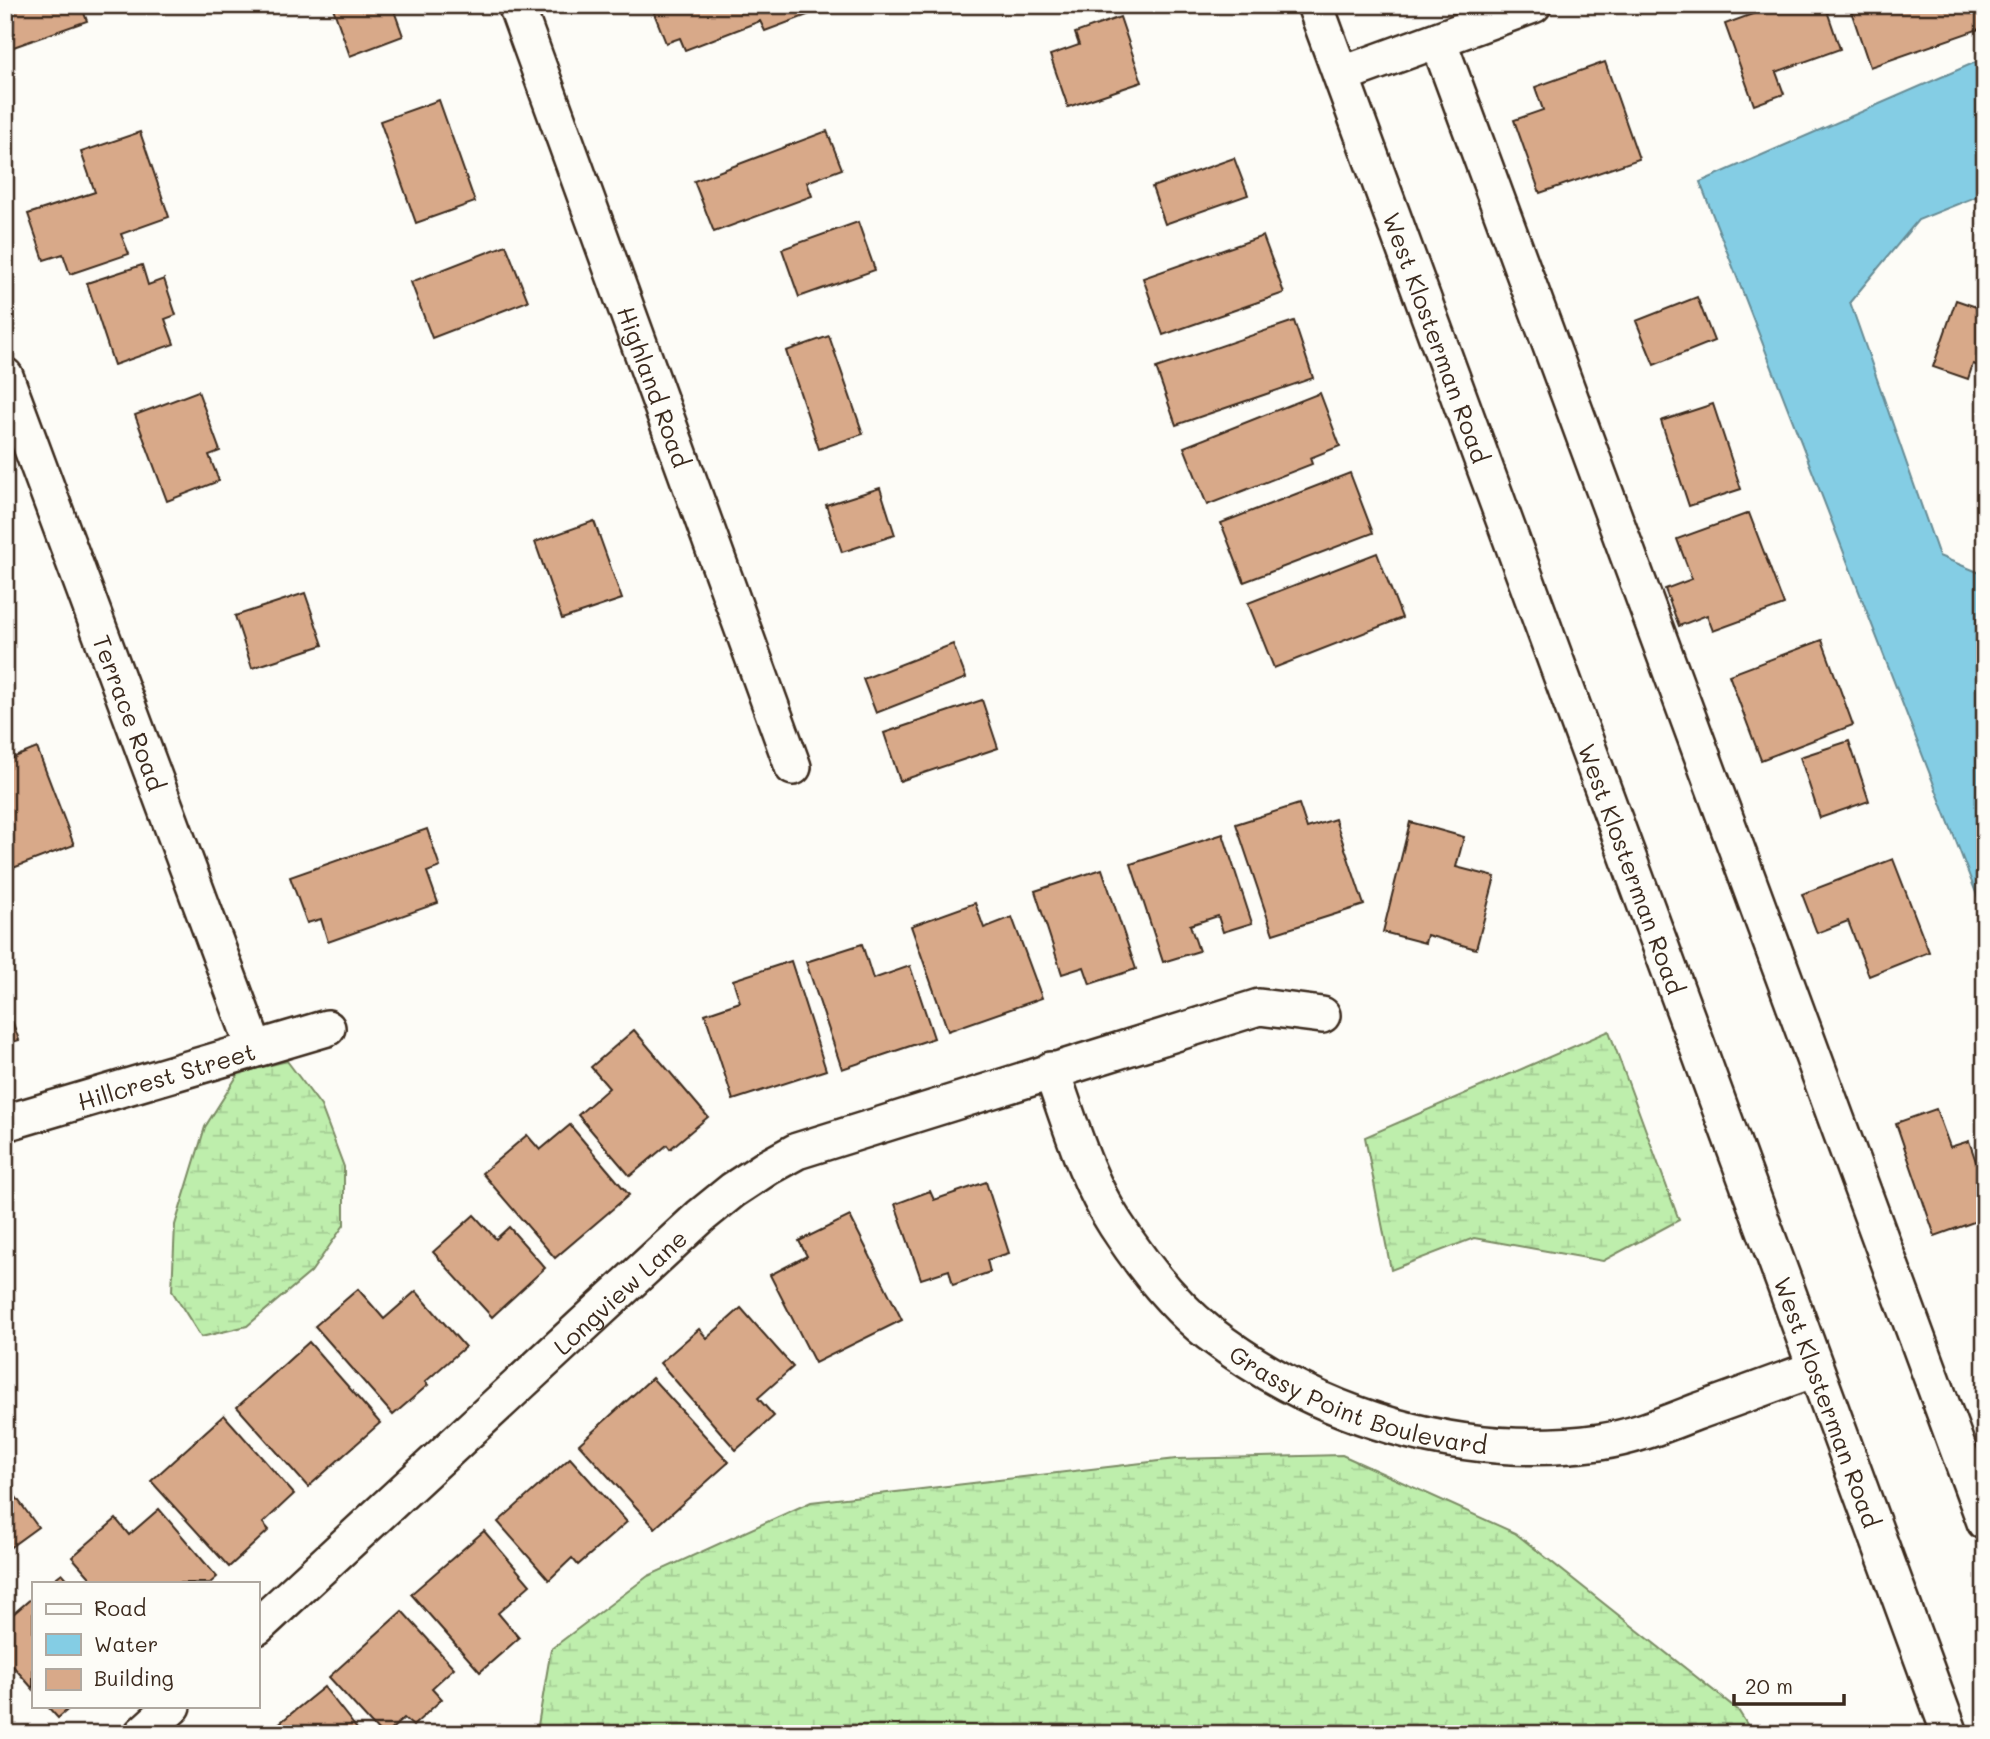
<svg xmlns="http://www.w3.org/2000/svg" width="1990" height="1739" font-family="Mali,sans-serif">
<style>
.wetland{fill:url(#wetland-marsh);stroke:#7c8c65;stroke-width:2}
.water{fill:#84cde4;stroke:#678c95;stroke-width:2}
.building{fill:#d8a989;stroke:#3b2a1e;stroke-width:2}
.lines{fill:none;stroke-linecap:round;stroke-linejoin:round}
.minor-casing{stroke:#3b2a1e;stroke-width:40}
.minor{stroke:#fdfcf7;stroke-width:35}
.labels{text-anchor:middle;dominant-baseline:central;stroke-width:6;stroke-linejoin:round;paint-order:stroke}
.street-label{font-size:24px;fill:#3b2a1e;stroke:#fdfcf7}
</style>
<defs>
<pattern id="wetland-marsh" width="20" height="14" patternUnits="userSpaceOnUse" patternTransform="scale(1.75)"><rect width="20" height="14" fill="#beeeac"/><path d="M1 5h8M5 5V1M11 12h8M15 12V8" fill="none" stroke="#a4cc94"/></pattern>
</defs>
<rect width="100%" height="100%" fill="#fdfcf7"/>
<filter id="ink" filterUnits="userSpaceOnUse"><feTurbulence type="fractalNoise" baseFrequency=".0143" numOctaves="2"/><feDisplacementMap in="SourceGraphic" scale="14" xChannelSelector="R" yChannelSelector="G"/><feConvolveMatrix kernelMatrix="1 2 1 2 8 2 1 2 1" color-interpolation-filters="sRGB"/></filter>
<g filter="url(#ink)">
<g class="wetland">
<polygon points="1609,1031 1679,1220 1603,1261 1474,1238 1391,1270 1365,1137"/>
<polygon points="287,1061 321,1106 344,1167 344,1225 311,1272 247,1326 201,1337 172,1291 175,1225 205,1127 239,1073"/>
<polygon points="1342,1455 1515,1533 1738,1710 1753,1734 538,1734 537,1731 551,1649 648,1576 811,1502 1176,1459"/>
</g>
<polygon class="water" points="1985,58 1985,193 1918,220 1850,302 1939,556 1985,575 1985,916 1700,182"/>
<g class="building">
<polygon points="5,5 81,5 87,21 5,50"/>
<polygon points="332,5 392,5 403,36 350,56"/>
<polygon points="660,5 810,5 813,13 765,31 760,21 685,50 680,38 666,43 652,8"/>
<polygon points="1777,5 1825,5 1840,49 1776,72 1784,94 1754,105 1725,24"/>
<polygon points="1849,5 1978,5 1985,27 1870,67"/>
<polygon points="1120,17 1142,82 1068,107 1050,55 1079,45 1075,33"/>
<polygon points="1605,62 1639,159 1540,193 1514,120 1543,110 1535,87"/>
<polygon points="439,100 475,202 416,223 380,121"/>
<polygon points="827,131 842,169 807,182 812,196 714,232 694,181"/>
<polygon points="140,132 169,217 121,234 129,254 70,274 63,254 44,260 28,214 95,192 81,152"/>
<polygon points="1234,158 1248,195 1165,224 1152,187"/>
<polygon points="858,222 875,270 799,297 782,249"/>
<polygon points="1263,236 1284,293 1163,335 1143,278"/>
<polygon points="506,245 528,301 432,338 411,282"/>
<polygon points="142,265 148,285 164,279 176,315 165,319 174,344 114,365 87,283"/>
<polygon points="1697,297 1714,341 1654,365 1636,321"/>
<polygon points="1956,300 1985,310 1985,368 1973,364 1968,379 1933,367"/>
<polygon points="1294,321 1313,378 1176,425 1156,368"/>
<polygon points="829,336 863,434 819,449 786,351"/>
<polygon points="198,391 220,451 209,455 219,481 167,501 135,415"/>
<polygon points="1320,393 1340,446 1310,458 1312,464 1207,505 1184,447"/>
<polygon points="1713,404 1741,489 1689,506 1661,421"/>
<polygon points="1350,473 1373,533 1244,582 1221,523"/>
<polygon points="880,488 895,535 842,552 826,505"/>
<polygon points="1749,513 1784,605 1713,631 1707,615 1679,626 1665,589 1692,579 1677,539"/>
<polygon points="594,521 622,599 562,619 535,542"/>
<polygon points="1377,553 1402,618 1274,668 1248,603"/>
<polygon points="305,593 323,645 252,668 235,616"/>
<polygon points="1822,640 1853,725 1761,760 1729,675"/>
<polygon points="953,644 966,678 876,713 863,679"/>
<polygon points="982,700 998,748 900,781 884,733"/>
<polygon points="5,708 11,725 5,727"/>
<polygon points="1849,741 1869,801 1820,818 1800,757"/>
<polygon points="37,748 74,845 5,871 5,761"/>
<polygon points="1299,804 1307,828 1335,819 1364,905 1273,934 1236,824"/>
<polygon points="1410,822 1464,837 1456,867 1495,877 1476,949 1427,935 1425,943 1383,932"/>
<polygon points="427,829 440,867 427,872 438,903 328,942 321,919 307,923 290,877"/>
<polygon points="1223,834 1252,923 1223,932 1218,916 1190,925 1199,951 1163,962 1131,864"/>
<polygon points="1893,859 1929,952 1869,976 1848,921 1817,933 1802,894"/>
<polygon points="1102,869 1136,969 1090,984 1084,967 1062,974 1035,891"/>
<polygon points="975,903 984,928 1012,917 1042,998 948,1031 911,926"/>
<polygon points="862,944 873,979 910,966 934,1038 842,1069 806,962"/>
<polygon points="791,961 826,1070 733,1100 705,1014 740,1002 733,980"/>
<polygon points="5,1001 19,1040 5,1044"/>
<polygon points="634,1030 708,1117 670,1149 667,1145 630,1176 578,1115 609,1088 591,1067"/>
<polygon points="1936,1109 1950,1147 1969,1141 1985,1188 1985,1218 1935,1236 1896,1123"/>
<polygon points="570,1125 629,1195 555,1258 482,1173 527,1135 540,1150"/>
<polygon points="986,1182 1009,1253 987,1260 990,1272 953,1285 949,1270 921,1279 895,1204 930,1191 934,1200"/>
<polygon points="474,1215 496,1239 509,1227 545,1268 492,1317 433,1252"/>
<polygon points="850,1216 902,1320 815,1363 770,1275 807,1256 799,1241"/>
<polygon points="358,1289 384,1319 416,1291 465,1347 425,1382 428,1385 393,1415 315,1326"/>
<polygon points="741,1308 793,1367 758,1398 774,1416 736,1450 660,1363 699,1329 707,1338"/>
<polygon points="309,1342 380,1423 308,1487 237,1407"/>
<polygon points="652,1378 729,1462 655,1528 579,1444"/>
<polygon points="224,1415 294,1494 263,1523 269,1530 229,1567 151,1481"/>
<polygon points="570,1458 627,1522 578,1565 572,1558 549,1580 498,1522"/>
<polygon points="5,1482 38,1527 5,1551"/>
<polygon points="159,1509 217,1577 210,1583 95,1583 72,1557 116,1519 129,1535"/>
<polygon points="484,1531 530,1585 498,1613 519,1638 480,1672 411,1594"/>
<polygon points="62,1573 71,1583 49,1583"/>
<polygon points="33,1597 33,1689 5,1657 5,1621"/>
<polygon points="402,1611 454,1668 432,1688 442,1699 413,1726 404,1718 386,1734 381,1734 329,1677"/>
<polygon points="324,1687 361,1734 266,1734"/>
<polygon points="47,1706 72,1706 58,1718"/>
</g>
<g class="lines">
<defs>
<g id="minor">
<path id="s1" d="M516 5 793 767"/>
<path id="s2" d="M1315 5 1950 1734"/>
<polyline points="1438,40 1985,1522"/>
<polyline points="1341,75 1533,5"/>
<path id="s3" d="M5 376 255 1049"/>
<path id="s4" d="M1051 1070C1070 1122 1085 1178 1116 1225 1142 1265 1172 1304 1209 1333 1319 1418 1462 1461 1600 1442 1634 1437 1665 1424 1696 1412 1736 1398 1775 1383 1815 1369"/>
<path id="s5" d="M5 1123 327 1028"/>
<path id="s6" d="M257 1627 701 1216 733 1190 768 1167 797 1151 1259 1007 1322 1015"/>
<polyline points="142,1734 173,1706"/>
</g>
</defs>
<use href="#minor" class="minor-casing"/>
<use href="#minor" class="minor"/>
</g>
</g>
<g class="labels">
<g class="street-label">
<text stroke="none"><textPath href="#s2" startOffset="354">West Klosterman Road</textPath></text>
<text stroke="none"><textPath href="#s1" startOffset="406">Highland Road</textPath></text>
<text stroke="none"><textPath href="#s3" startOffset="359">Terrace Road</textPath></text>
<text stroke="none"><textPath href="#s2" startOffset="920">West Klosterman Road</textPath></text>
<text stroke="none"><textPath href="#s5" startOffset="168">Hillcrest Street</textPath></text>
<text stroke="none"><textPath href="#s6" startOffset="494">Longview Lane</textPath></text>
<text stroke="none"><textPath href="#s4" startOffset="478">Grassy Point Boulevard</textPath></text>
<text stroke="none"><textPath href="#s2" startOffset="1488">West Klosterman Road</textPath></text>
</g>
</g>
<rect width="1990" height="1739" fill="none" stroke="#fdfcf7" stroke-width="28"/>
<rect x="14" y="14" width="1962" height="1711" fill="none" stroke="#3b2a1e" stroke-width="2.5" filter="url(#ink)"/>
<rect x="32" y="1582" width="228" height="126" fill="#fdfcf7" stroke="#afa8a0" stroke-width="2"/>
<rect x="46" y="1604" width="35" height="10" fill="#fdfcf7" stroke="#afa8a0" stroke-width="2"/>
<text x="94" y="1616" font-size="21" fill="#3b2a1e">Road</text>
<rect x="46" y="1634" width="35" height="21" fill="#84cde4" stroke="#afa8a0" stroke-width="2"/>
<text x="94" y="1652" font-size="21" fill="#3b2a1e">Water</text>
<rect x="46" y="1669" width="35" height="21" fill="#d8a989" stroke="#afa8a0" stroke-width="2"/>
<text x="94" y="1686" font-size="21" fill="#3b2a1e">Building</text>
<path d="M1734 1694v10h110v-10" fill="none" stroke="#3b2a1e" stroke-width="3.5"/>
<text x="1745" y="1694" font-size="21" fill="#3b2a1e" stroke="#fdfcf7" stroke-width="5" paint-order="stroke">20 m</text>
</svg>
